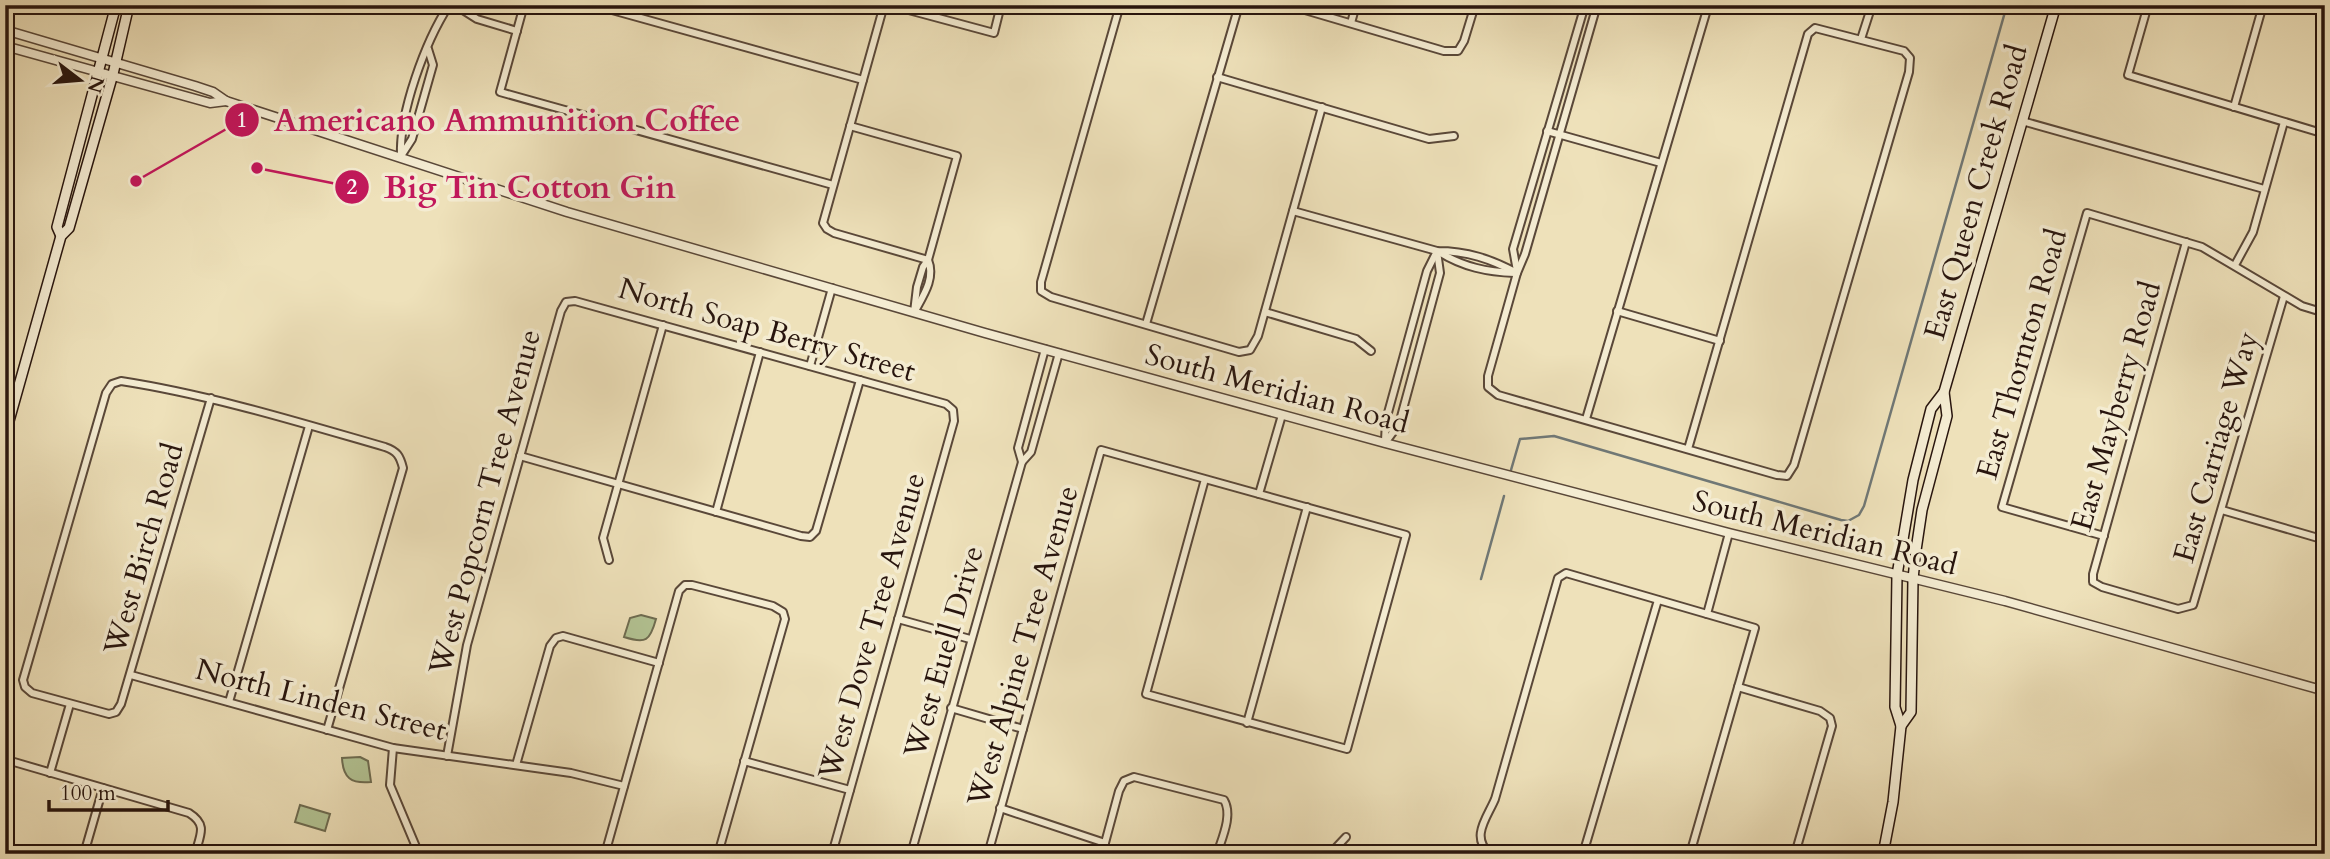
<svg xmlns="http://www.w3.org/2000/svg" width="2330" height="859" font-family="Cardo,serif">
<style>
.green{fill:#b3c494;stroke:#6e6c51;stroke-width:2}
.lines{fill:none;stroke-linecap:round;stroke-linejoin:round}
.stream{stroke:#707876;stroke-width:2.5}
.minor-casing{stroke:#5a4839;stroke-width:10}
.tertiary-casing{stroke:#5a4839;stroke-width:11}
.secondary-casing{stroke:#28150e;stroke-width:12}
.minor{stroke:#f4ecd2;stroke-width:6}
.tertiary{stroke:#f4ecd2;stroke-width:8}
.secondary{stroke:#f4ecd2;stroke-width:9}
.labels{text-anchor:middle;dominant-baseline:central;stroke-width:7;stroke-linejoin:round;paint-order:stroke}
.street-label{font-size:30px;fill:#28150e;stroke:#f4ecd2}
.leader{fill:none;stroke:#c2185b;stroke-width:2.5}
.callout-dot{fill:#c2185b;stroke:#f4ecd2;stroke-width:2.5}
.mark-label{font-size:21px;text-anchor:middle;font-weight:bold;fill:#fff}
.callout-label{font-size:32px;text-anchor:middle;font-weight:bold;fill:#c2185b;stroke:#f4ecd2;stroke-width:7;stroke-linejoin:round;paint-order:stroke}
</style>
<rect width="100%" height="100%" fill="#eee1ba"/>
<filter id="stains"><feTurbulence type="fractalNoise" baseFrequency=".00286" numOctaves="4"/><feColorMatrix values="0 0 0 0 .2 0 0 0 0 .09 0 0 0 0 .02 0 0 0 .5 -.17"/></filter>
<radialGradient id="worn" r=".72"><stop offset=".6" stop-color="#630" stop-opacity="0"/><stop offset="1" stop-color="#630" stop-opacity=".3"/></radialGradient>
<g class="green">
<path d="M641 615 656 619C650 641 646 644 624 637L630 618Z"/>
<path d="M360 757 368 761 371 782C351 784 343 778 342 758Z"/>
<polygon points="300,805 330,814 325,831 295,822"/>
</g>
<g class="lines">
<g class="stream">
<polyline points="1511,470 1520,439 1554,436 1841,520 1848,521 1859,515 1864,506 2007,5"/>
<polyline points="1481,579 1504,496"/>
</g>
<defs>
<g id="minor">
<polyline points="455,5 477,19 517,31"/>
<polyline points="524,5 500,92 833,185"/>
<polyline points="594,5 863,80"/>
<polyline points="884,5 823,223 827,229 834,233 928,260"/>
<polyline points="890,5 994,33 1001,5"/>
<polyline points="1120,5 1041,282 1041,291 1051,297 1239,352 1250,350 1258,336 1322,107"/>
<polyline points="1288,5 1444,51 1458,51 1464,41 1475,5"/>
<polyline points="1597,5 1525,254 1517,273 1488,376 1488,387 1498,395 1777,475 1787,476 1794,465 1909,72 1910,58 1904,51 1815,28 1808,34 1688,449"/>
<polyline points="2148,5 2128,75 2325,134"/>
<polyline points="1351,23 1356,5"/>
<polyline points="1861,39 1872,5"/>
<polyline points="1217,77 1429,139 1454,136"/>
<polyline points="2234,107 2263,5"/>
<polyline points="2022,121 2264,189"/>
<polyline points="850,126 957,156 928,260 923,267 917,287 914,312"/>
<polyline points="1547,131 1661,163"/>
<path d="M401 156C399 113 425 42 449 5"/>
<polyline points="401,156 412,139 433,65 428,49"/>
<path d="M1293 211 1437 251C1467 251 1491 259 1517 273"/>
<polyline points="2186,242 2093,574 2093,582 2102,587 2178,609 2193,605 2284,296"/>
<path d="M1439 252C1463 267 1487 272 1515 273"/>
<polyline points="2235,265 2253,232 2284,122"/>
<polyline points="1517,271 1513,249 1585,5"/>
<path d="M916 309C925 293 935 277 928 260"/>
<polyline points="1617,311 1720,341"/>
<polyline points="1265,312 1356,339 1371,351"/>
<polyline points="1146,324 1239,5"/>
<polyline points="810,366 832,288"/>
<path d="M211 398 121 704 116 712 109 714 32 693 25 687 23 680 106 393 112 384 121 381C211 395 298 422 385 447 397 451 400 456 403 468L327 730"/>
<polyline points="1586,419 1706,13 1712,5"/>
<polyline points="1385,441 1386,420 1427,271 1436,253"/>
<polyline points="1385,443 1399,424 1440,273 1437,251"/>
<polyline points="520,456 801,536 810,537 816,531 860,380"/>
<polyline points="1022,462 1018,448 1045,349"/>
<polyline points="1259,494 1282,415"/>
<polyline points="2222,510 2325,540"/>
<polyline points="716,512 760,352"/>
<polyline points="2104,536 2002,507 2087,213 2202,247 2302,306 2325,313"/>
<polyline points="2321,539 2325,528"/>
<polyline points="609,560 603,538 663,325"/>
<polyline points="1707,614 1729,533"/>
<polyline points="898,619 970,639"/>
<polyline points="131,675 393,748 571,773 624,786"/>
<polyline points="1738,687 1820,711 1830,718 1832,726 1795,854"/>
<polyline points="229,702 309,426"/>
<polyline points="951,708 1023,729"/>
<polyline points="1247,723 1307,507"/>
<polyline points="393,748 390,785 419,854"/>
<polyline points="447,756 467,645 561,311 566,302 575,301 946,404 953,410 954,421 832,854"/>
<polyline points="744,761 850,790"/>
<path d="M5 764 14 762 189 813C208 825 200 835 195 854"/>
<polyline points="516,765 550,646 556,638 563,636 659,663"/>
<polyline points="50,773 70,704"/>
<polyline points="1000,808 1105,843"/>
<polyline points="84,854 103,788"/>
<polyline points="605,854 679,591 685,585 692,585 773,606 783,612 785,619 718,854"/>
<polyline points="911,854 1022,462 1031,452 1059,353"/>
<polyline points="988,854 1101,450 1406,535 1347,749 1146,694 1205,479"/>
<path d="M1102 854 1119 791 1124 781 1134 777 1224 800C1233 815 1222 838 1217 854"/>
<polyline points="1330,854 1346,837"/>
<path d="M1490 854C1470 837 1487 818 1495 799L1558 578 1566 573 1755 628 1690 854"/>
<polyline points="1583,854 1658,600"/>
</g>
<g id="tertiary">
<polyline points="5,30 195,86 213,92 226,101 567,212 985,333 1385,443 1729,533 2005,601 2325,691"/>
<polyline points="5,46 210,103 226,101"/>
</g>
<g id="secondary">
<polyline points="61,236 57,227 116,5"/>
<polyline points="5,435 61,236 69,228 113,74 129,5"/>
<polyline points="1901,726 1911,712 1913,579 1916,550 1922,510 1947,416 1944,392"/>
<polyline points="1883,854 1893,802 1901,726 1895,707 1897,575 1913,480 1931,409 1944,392 2056,5"/>
</g>
</defs>
<use href="#minor" class="minor-casing"/>
<use href="#tertiary" class="tertiary-casing"/>
<use href="#secondary" class="secondary-casing"/>
<use href="#minor" class="minor"/>
<use href="#tertiary" class="tertiary"/>
<use href="#secondary" class="secondary"/>
</g>
<g class="labels">
<g class="street-label">
<text transform="translate(1976 192) rotate(-74)">East Queen Creek Road</text>
<text transform="translate(767 330) rotate(16)">North Soap Berry Street</text>
<text transform="translate(2022 354) rotate(-74)">East Thornton Road</text>
<text transform="translate(1277 389) rotate(15)">South Meridian Road</text>
<text transform="translate(2116 406) rotate(-74)">East Mayberry Road</text>
<text transform="translate(2216 447) rotate(-74)">East Carriage Way</text>
<text transform="translate(485 502) rotate(-75)">West Popcorn Tree Avenue</text>
<text transform="translate(1825 533) rotate(14)">South Meridian Road</text>
<text transform="translate(144 549) rotate(-74)">West Birch Road</text>
<text transform="translate(872 626) rotate(-74)">West Dove Tree Avenue</text>
<text transform="translate(1023 646) rotate(-74)">West Alpine Tree Avenue</text>
<text transform="translate(944 652) rotate(-74)">West Euell Drive</text>
<text transform="translate(321 700) rotate(14)">North Linden Street</text>
</g>
</g>
<path class="leader" d="M136 181L242 120M257 168L352 187"/>
<g class="callout-dot">
<circle cx="136" cy="181" r="7"/>
<circle cx="257" cy="168" r="7"/>
<circle cx="242" cy="120" r="18"/>
<circle cx="352" cy="187" r="18"/>
</g>
<g class="mark-label">
<text x="242" y="127">1</text>
<text x="352" y="194">2</text>
</g>
<g class="callout-label">
<text x="507" y="131">Americano Ammunition Coffee</text>
<text x="530" y="198">Big Tin Cotton Gin</text>
</g>
<rect width="2330" height="859" fill="none" stroke="#eee1ba" stroke-width="28"/>
<rect x="7" y="7" width="2316" height="845" fill="none" stroke="#28150e" stroke-width="3.5"/>
<rect x="14" y="14" width="2302" height="831" fill="none" stroke="#28150e" stroke-width="2"/>
<g transform="translate(80 80) rotate(106)" stroke="#f4ecd2" stroke-width="5" paint-order="stroke">
<path d="M0-5L12 26L0 18L-12 26Z" fill="#28150e"/>
<text y="-10" font-size="19" font-weight="bold" text-anchor="middle" fill="#28150e">N</text>
</g>
<path d="M49 800v10h119v-10" fill="none" stroke="#28150e" stroke-width="3.5"/>
<text x="60" y="800" font-size="21" fill="#28150e" stroke="#f4ecd2" stroke-width="5" paint-order="stroke">100 m</text>
<rect width="100%" height="100%" filter="url(#stains)"/>
<rect width="100%" height="100%" fill="url(#worn)"/>
</svg>
